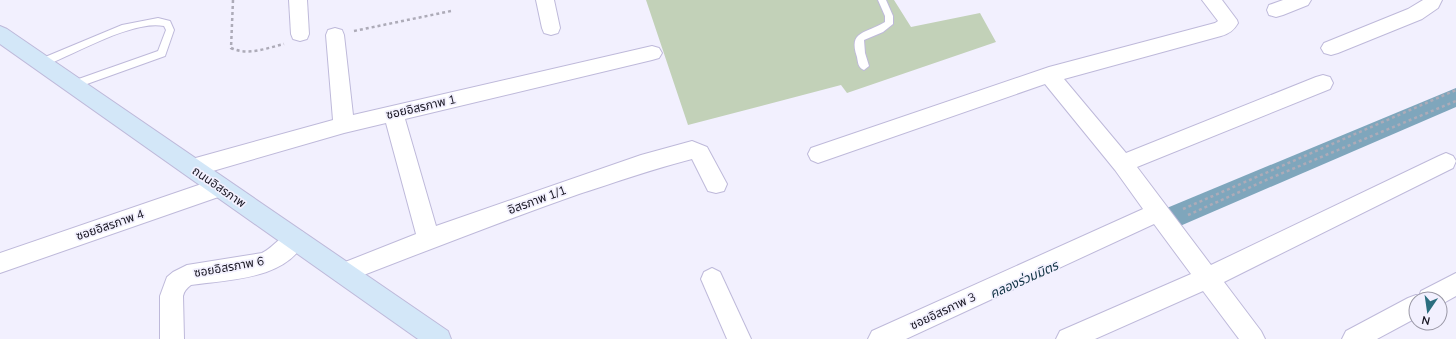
<svg xmlns="http://www.w3.org/2000/svg" width="1456" height="339" font-family="'Nunito Sans','Noto Sans Thai',sans-serif">
<style>
.green{fill:#c2d1b8}
.lines{fill:none;stroke-linecap:round;stroke-linejoin:round}
.canal{fill:#7fa6bc;fill-rule:evenodd}
.lane-casing{stroke:#beb9da;stroke-width:2}
.street-casing{stroke:#beb9da;stroke-width:2}
.secondary-casing{stroke:#beb9da;stroke-width:2}
.path{stroke:#adabb8;stroke-width:2.5;stroke-dasharray:3 3;stroke-linecap:butt}
.lane{fill:#fff;fill-rule:evenodd}
.street{fill:#fff;fill-rule:evenodd}
.secondary{fill:#d3e7f8;fill-rule:evenodd}
.labels{text-anchor:middle;dominant-baseline:central;stroke-width:3.5;stroke-linejoin:round;paint-order:stroke}
.street-label{font-size:12px;fill:#171521;stroke:#f2f0fe}
.water-label{font-size:13px;font-style:italic;fill:#0e3142;stroke:#f2f0fe}
</style>
<rect width="100%" height="100%" fill="#f2f0fe"/>
<polygon class="green" points="646,0 894,0 911,27 980,13 996,42 847,93 841,85 688,125"/>
<g class="lines">
<polygon class="canal" points="1456,88 1456,107 1180,226 1171,229 1162,226 1159,218 1162,210"/>
<defs>
<g id="lane">
<path d="M878 0H886L893 16V24L883 32 864 40 865 53 869 66 864 70C858 68 858 62 857 57 848 30 866 34 885 22V16Z"/>
<path d="M158 18 170 21 174 30 165 56 73 89 70 88 68 85 70 82 158 51 166 30 164 26C133 19 72 56 41 67L36 63 38 60 122 25Z"/>
</g>
<g id="street">
<polygon points="289,0 307,0 309,34 307,39 300,41 293,39 291,34"/>
<polygon points="536,0 554,0 560,28 558,33 551,35 544,33 542,28"/>
<path d="M1202 0H1222L1237 20 1238 23C1234 30 1229 34 1221 36L1064 79 1126 153 1316 77 1323 75 1330 77 1333 83 1330 89 1137 167 1211 265 1439 156 1446 153 1453 156 1456 161 1453 168 1224 282 1261 331 1265 339H1239L1203 291 1095 339H1056L1060 331 1191 274 1154 224 906 339H868L872 331 1143 209 1115 170 1045 84 818 163 811 160 808 154 811 148 1049 67 1215 23 1218 21Z"/>
<polygon points="1283,0 1311,0 1308,5 1283,15 1276,17 1269,15 1267,10 1269,5"/>
<polygon points="1423,0 1442,0 1438,8 1422,19 1338,53 1331,55 1324,53 1321,48 1324,43 1408,9"/>
<path d="M335 28 342 30 344 35 353 115 652 46 659 48 662 53 659 58 652 60 405 119 436 226 641 155 692 141 707 147 727 184 724 191 716 193 708 191 692 159C653 169 616 182 579 194 499 222 421 253 343 283L335 280 332 273 335 266 416 234 386 123 344 133 192 177 185 174 182 168 185 162 192 159 333 120 326 35 328 30Z"/>
<polygon points="219,178 227,180 230,187 227,194 0,273 0,253"/>
<path d="M295 229 303 232 306 239C287 280 230 279 191 285 187 288 184 291 183 296L184 339H160V296L167 277 173 272 187 265 262 253C274 247 282 234 295 229Z"/>
<polygon points="712,268 720,272 751,339 727,339 701,279 704,272"/>
<polygon points="1456,273 1456,296 1440,305 1440,299 1416,299 1416,318 1377,339 1342,339 1346,331 1408,298 1416,295 1419,296 1421,291"/>
</g>
<polygon id="secondary" points="0,26 7,29 448,331 451,339 418,339 0,44"/>
</defs>
<use href="#lane" class="lane-casing"/>
<use href="#street" class="street-casing"/>
<use href="#secondary" class="secondary-casing"/>
<g class="path">
<path d="M233 0 231 48C248 56 267 48 284 44"/>
<polyline points="354,31 451,11"/>
<polyline points="1183,209 1456,90"/>
<polyline points="1188,215 1273,177 1456,101"/>
</g>
<use href="#lane" class="lane"/>
<use href="#street" class="street"/>
<use href="#secondary" class="secondary"/>
</g>
<g class="labels">
<g class="street-label">
<text transform="translate(421 107) rotate(-13)">ซอยอิสรภาพ 1</text>
<text transform="translate(219 187) rotate(35)">ถนนอิสรภาพ</text>
<text transform="translate(537 200) rotate(-20)">อิสรภาพ 1/1</text>
<text transform="translate(110 225) rotate(-19)">ซอยอิสรภาพ 4</text>
<text transform="translate(229 267) rotate(-10)">ซอยอิสรภาพ 6</text>
<text transform="translate(943 311) rotate(-25)">ซอยอิสรภาพ 3</text>
</g>
<g class="water-label">
<text transform="translate(1024 280) rotate(-24)">คลองร่วมมิตร</text>
</g>
</g>
<g transform="translate(1428 311) rotate(193)"><circle r="19" fill="#f2f0fe" stroke="#9a98a6"/>
<path d="M0-3L7 15L0 10L-7 15Z" fill="#2b6e7f"/>
<text y="-6" font-size="11" font-weight="bold" text-anchor="middle" fill="#171521">N</text>
</g>
</svg>
